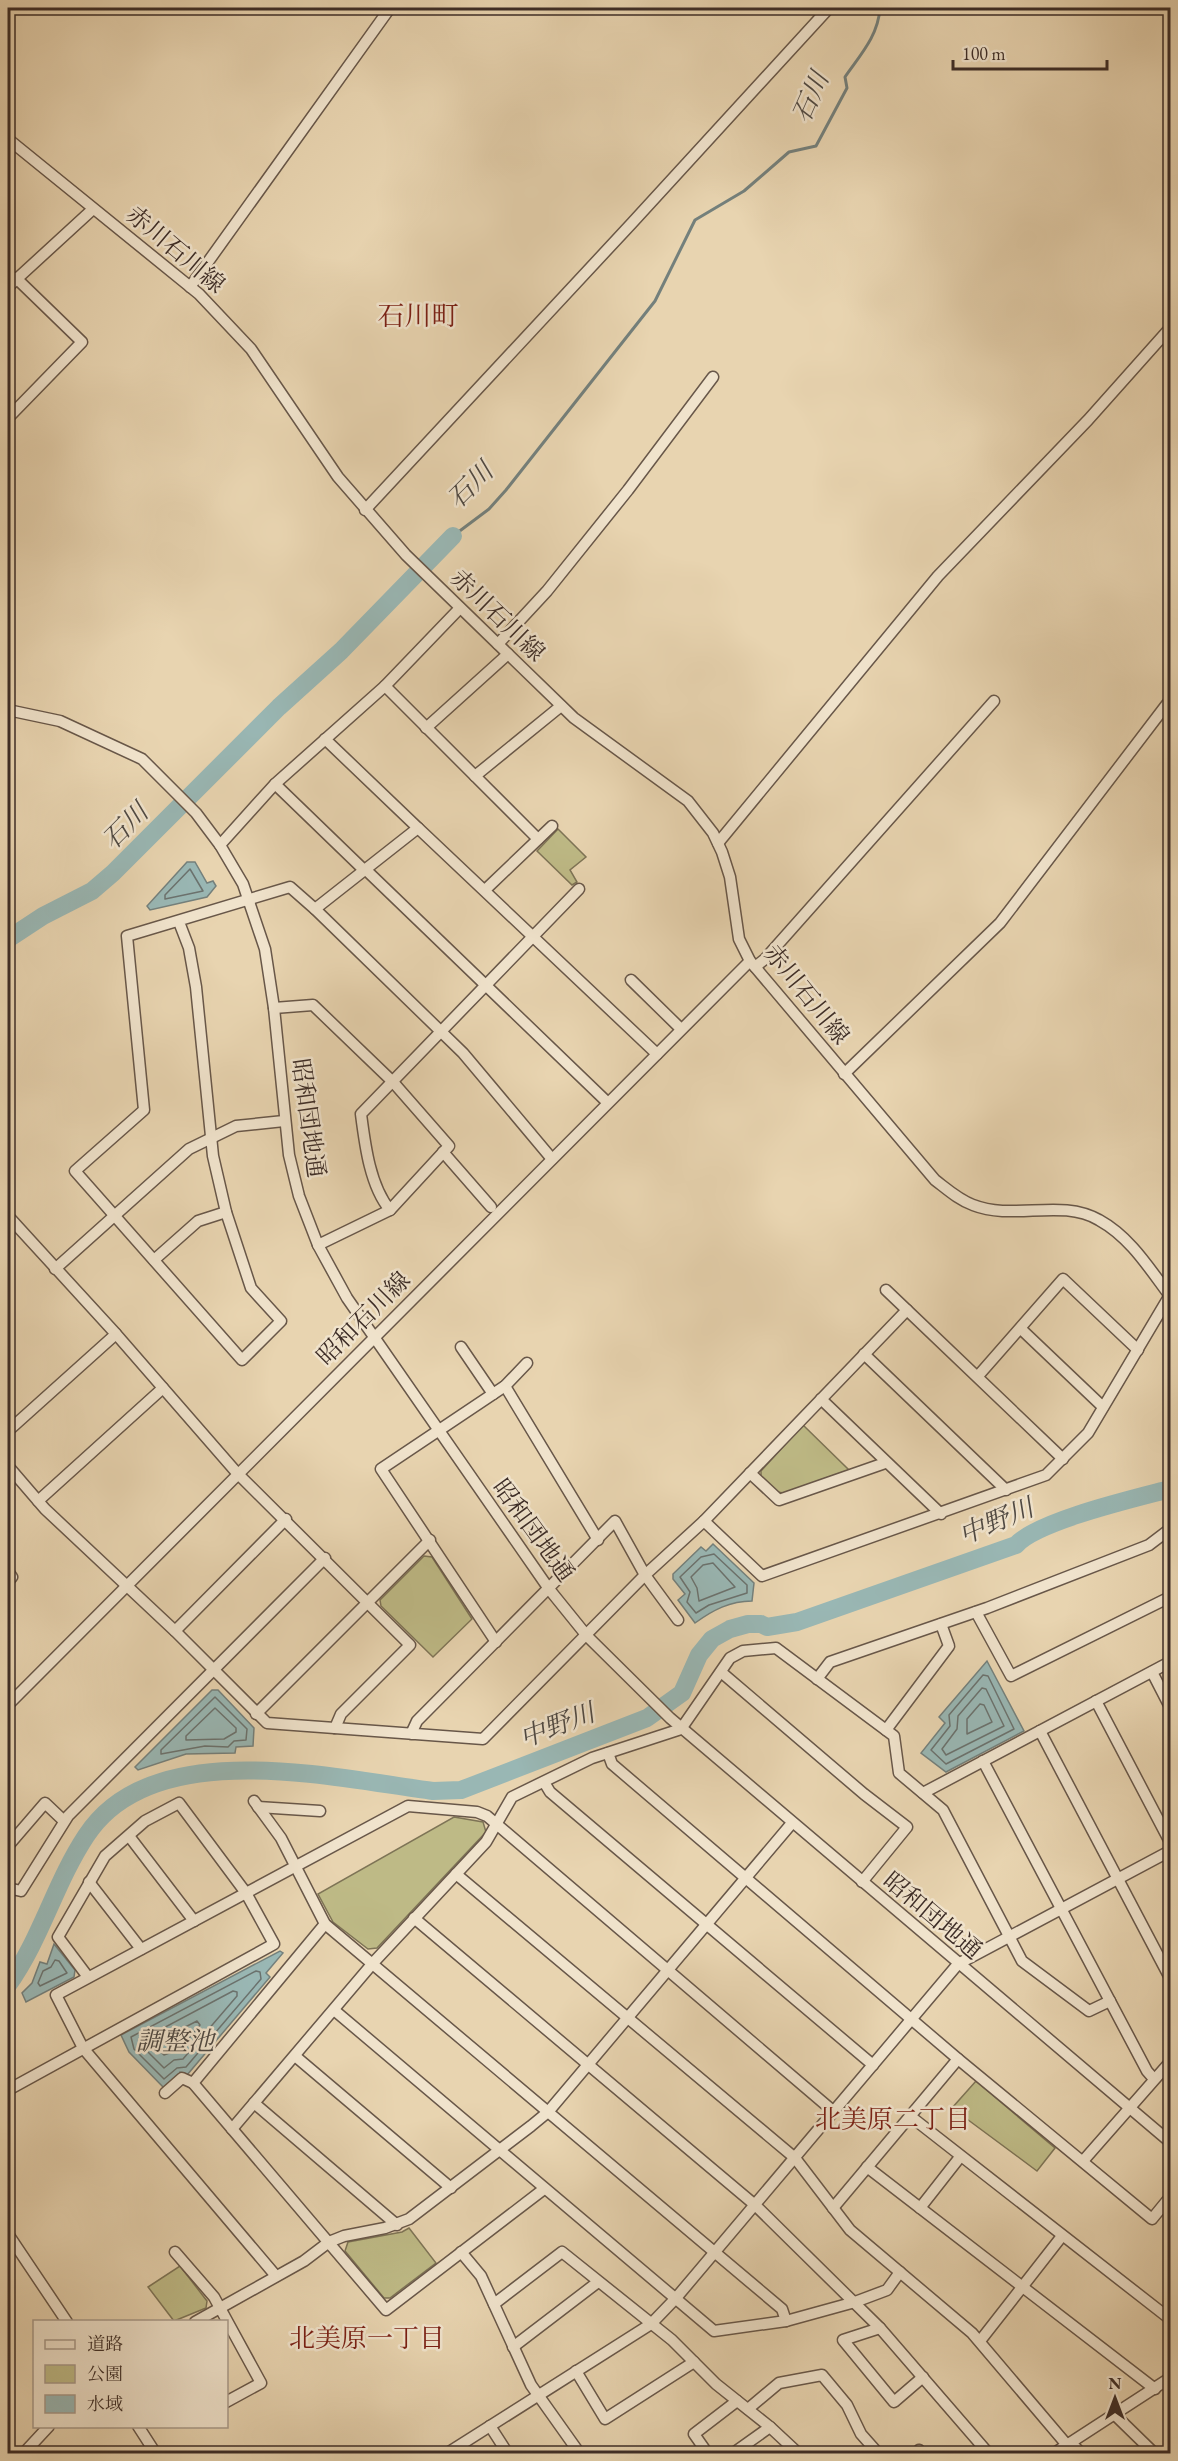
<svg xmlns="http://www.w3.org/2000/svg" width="1178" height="2461" font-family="'EB Garamond','Noto Serif JP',serif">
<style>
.green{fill:#beba86;stroke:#7e7456;stroke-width:1.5}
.water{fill:#99b7b4;stroke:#74807c;stroke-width:1.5}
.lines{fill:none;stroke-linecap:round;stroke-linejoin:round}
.shore{stroke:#6b726e;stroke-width:1.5}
.stream{stroke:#74807c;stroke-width:3}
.river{stroke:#99b7b4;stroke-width:18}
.minor-casing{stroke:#685749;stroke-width:13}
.minor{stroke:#f0e3cc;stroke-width:10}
.labels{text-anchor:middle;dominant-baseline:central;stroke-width:5;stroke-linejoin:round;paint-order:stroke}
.street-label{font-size:24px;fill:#3d2d27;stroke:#f0e3cc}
.water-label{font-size:26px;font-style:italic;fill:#4f4943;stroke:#f0e3cc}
.neighbourhood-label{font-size:26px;fill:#7a1f14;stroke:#f0e3cc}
.quarter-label{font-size:27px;fill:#7a1f14;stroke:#f0e3cc}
</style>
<rect width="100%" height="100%" fill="#e8d4b0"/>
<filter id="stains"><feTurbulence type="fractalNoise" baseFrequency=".00333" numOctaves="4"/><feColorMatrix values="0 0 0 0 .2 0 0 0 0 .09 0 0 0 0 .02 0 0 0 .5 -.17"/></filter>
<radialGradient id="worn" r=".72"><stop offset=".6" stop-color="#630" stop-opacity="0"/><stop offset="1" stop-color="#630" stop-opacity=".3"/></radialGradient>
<g class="green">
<polygon points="558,829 586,857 570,870 577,882 572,885 537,851"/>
<polygon points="803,1425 849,1470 784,1493 777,1492 761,1477 761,1471"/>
<polygon points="424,1556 432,1557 472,1619 433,1657 381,1606 380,1600"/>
<polygon points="454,1817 483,1822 486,1832 377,1948 368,1949 333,1922 318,1894"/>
<polygon points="976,2081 1055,2148 1037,2171 952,2108"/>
<polygon points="409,2228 436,2263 390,2298 384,2298 345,2251 348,2242 402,2232"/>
<polygon points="180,2266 207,2301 206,2308 174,2321 148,2287"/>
</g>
<g class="water">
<polygon points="187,862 195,862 207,883 213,881 216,886 207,897 150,910 147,906"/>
<path d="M713 1544 754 1583 752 1601C730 1601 713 1610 695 1623L678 1600 685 1594 673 1579V1574L701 1547 706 1551Z"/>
<polygon points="987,1661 1024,1731 946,1772 921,1753 945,1723 939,1717"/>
<polygon points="212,1690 218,1690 254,1728 253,1746 236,1747 235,1753 186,1754 138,1770 135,1767"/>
<polygon points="54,1944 75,1970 74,1977 26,2002 22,1993 32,1983 40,1962 47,1964"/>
<polygon points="280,1951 283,1953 266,1973 270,1977 187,2075 180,2072 179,2076 164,2088 129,2052 121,2035"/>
</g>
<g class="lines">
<g class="shore">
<polygon points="190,869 203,891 165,899 165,895"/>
<polygon points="714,1554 747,1585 747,1593 709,1605 696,1613 687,1602 690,1592 680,1577 701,1557"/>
<polygon points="713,1563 735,1587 699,1601 697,1588 691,1577 703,1565"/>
<polygon points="983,1675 988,1676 1014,1729 946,1764 931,1750 950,1726 949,1715"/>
<polygon points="982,1688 986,1689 1004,1726 946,1755 942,1749 957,1729 958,1716"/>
<polygon points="215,1697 247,1729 246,1740 234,1741 228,1747 205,1746 161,1754 161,1750"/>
<polygon points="980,1704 984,1705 992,1722 967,1734 967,1719"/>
<polygon points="215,1708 236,1728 236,1732 224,1739 186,1740 186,1736"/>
<polygon points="55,1960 59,1961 67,1973 40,1986 38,1983 43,1971 51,1967"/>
<polygon points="256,1971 260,1972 261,1979 186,2067 177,2068 164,2079 134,2049 131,2037"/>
<polygon points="233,1991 237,1992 237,1996 183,2059 174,2060 164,2068 140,2044 141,2040"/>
<polygon points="197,2021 200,2025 180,2049 164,2055 155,2047 156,2042"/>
</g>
<path class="stream" d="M453 536 489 509 506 490 655 301 695 220 744 191 789 152 816 146 847 88 845 77C861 54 878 36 880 8"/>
<g class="river">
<polyline points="8,939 43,916 92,891 113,873 279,707 341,651 453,536"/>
<path d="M8 1985C41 1939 55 1883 86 1836 152 1734 333 1778 433 1791L461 1790 647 1718 682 1693 699 1655 712 1639 730 1629 748 1624H761L767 1627 797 1622 1016 1545C1037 1521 1136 1498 1170 1489"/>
</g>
<defs>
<g id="minor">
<path d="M8 139 199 294 251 349 338 477 406 555 574 718 688 801 713 833 722 852 730 877 739 939 750 961 935 1180C948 1190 959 1200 973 1205 1014 1221 1061 1198 1099 1220 1130 1237 1149 1268 1170 1296"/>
<polyline points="8,287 93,209"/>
<polyline points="190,287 390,8"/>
<polyline points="8,418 82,342 16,278"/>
<polyline points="365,510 632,223 829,8"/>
<polyline points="498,644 547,591 628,490 713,377"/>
<polyline points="385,686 538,839"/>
<polyline points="8,710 60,721 142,759 196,813 220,845 243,884 265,949 274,1008 289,1155 299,1196 318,1245 347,1298 549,1589 587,1636 670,1718 1170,2142"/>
<polyline points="426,728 508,654"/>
<polyline points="325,739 418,828"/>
<polyline points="475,776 561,706"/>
<polyline points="275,784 364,870"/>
<polyline points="718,843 938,576 1088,420 1170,328"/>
<polyline points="220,845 275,784 385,686 460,608"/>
<polyline points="365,869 607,1102"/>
<polyline points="485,890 552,826"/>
<polyline points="179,922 189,948 196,987 213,1156 226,1212 251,1288 281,1321 242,1360 75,1171 144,1110 127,936 290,887 315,909"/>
<polyline points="755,967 765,959 994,701"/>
<polyline points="631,980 681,1029"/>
<polyline points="274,1008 313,1005 393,1082 449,1146 390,1210"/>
<polyline points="844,1074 1000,923 1170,700"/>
<polyline points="443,1152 491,1207"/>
<polyline points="552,1159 463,1053 315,909 418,828 657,1054"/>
<polyline points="8,1216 116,1334 237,1473 410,1645 341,1714 335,1728"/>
<path d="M318 1245 390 1210C370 1186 365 1145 361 1114L579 889"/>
<polyline points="154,1260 198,1221 226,1212"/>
<polyline points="55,1269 189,1149 236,1126 284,1121"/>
<polyline points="886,1290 1063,1459"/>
<polyline points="1021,1329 1103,1407"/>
<polyline points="461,1347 493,1394"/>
<polyline points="864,1354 1006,1490"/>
<polyline points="978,1376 1063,1279 1138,1350"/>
<polyline points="505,1386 598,1540"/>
<polyline points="821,1399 941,1514"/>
<polyline points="8,1431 116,1334"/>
<polyline points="8,1466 45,1509 175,1631 267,1723 483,1739 645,1575 615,1521 417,1721 411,1734"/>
<polyline points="750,1473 779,1500 885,1463"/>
<polyline points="38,1501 163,1388"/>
<polyline points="704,1521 762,1576 1046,1475 1088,1433 1170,1295"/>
<polyline points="8,1571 12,1577 8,1582"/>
<polyline points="976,1612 1011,1676 1170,1597"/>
<polyline points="678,1620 645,1575 704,1521 907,1310"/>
<polyline points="175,1631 286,1519"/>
<polyline points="496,1642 381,1469 505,1386 527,1363"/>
<polyline points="721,1672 864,1794 907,1827 862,1882"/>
<polyline points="1152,1672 1170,1707"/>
<polyline points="817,1679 830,1662 987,1608 1149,1545 1170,1529"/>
<polyline points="1096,1701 1170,1842"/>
<polyline points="8,1705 750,961"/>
<polyline points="256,1714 430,1540"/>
<polyline points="886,1730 949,1646 941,1624"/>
<polyline points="1040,1731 1170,1978"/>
<polyline points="608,1753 612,1764 958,2059 1152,2219 1170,2197"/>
<polyline points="983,1761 1147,2071 1154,2079"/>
<polyline points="544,1782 550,1792 873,2065"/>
<polyline points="923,1793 1170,1662"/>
<polyline points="254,1801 281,1838 325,1924 782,2309 786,2321"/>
<polyline points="258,1807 320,1811"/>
<polyline points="129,1836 194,1921"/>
<polyline points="8,1846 45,1803 64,1821"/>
<polyline points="456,1874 795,2158 850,2230 972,2333 1067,2445"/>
<polyline points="89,1882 141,1949"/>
<polyline points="8,1888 21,1891 68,1816 325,1558"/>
<polyline points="414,1918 755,2205 880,2328 989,2454"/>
<polyline points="325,1924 193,2083 386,2310 544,2189"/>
<polyline points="334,2010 714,2331 786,2321 855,2302 887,2290 900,2272"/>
<polyline points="295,2056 451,2188"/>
<polyline points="8,2090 274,1944 246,1893 179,1803 145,1821 105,1856 58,1937 88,1977"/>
<polyline points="165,2093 182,2078 193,2083"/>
<polyline points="254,2103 397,2225"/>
<polyline points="910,2116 1170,2319"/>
<polyline points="232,2129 373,1963 486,1842 512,1797 592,1758 681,1729 730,1658 743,1651 776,1648 894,1736 899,1773 943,1810 1022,1961 1089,2011 1110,2001"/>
<polyline points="1083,2161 1170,2062"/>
<polyline points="867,2167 1155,2389"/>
<polyline points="833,2208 958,2059"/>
<polyline points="920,2208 960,2157"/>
<polyline points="8,2234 67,2322"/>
<polyline points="175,2252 214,2297 261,2383 226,2402"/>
<polyline points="461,2252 481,2276 531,2385 580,2454"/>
<polyline points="276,2276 83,2048 56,1995 408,1806 477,1812 487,1816 833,2111"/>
<polyline points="494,2304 562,2252 672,2340 716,2384 770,2427 732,2454"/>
<polyline points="195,2322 304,2261 329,2242 344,2236 385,2228 409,2219 531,2126 548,2112 792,1823"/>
<polyline points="880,2328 843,2340 894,2402 923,2377"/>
<polyline points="980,2341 1062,2236"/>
<polyline points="513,2347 598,2282"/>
<polyline points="576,2371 605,2419 694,2362"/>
<polyline points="748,2409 779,2383 822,2375 847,2405 861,2434 877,2452 875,2454"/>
<polyline points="1114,2414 1155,2454"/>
<polyline points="138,2426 156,2454"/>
<polyline points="490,2426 508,2454"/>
<polyline points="770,2427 799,2454"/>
<polyline points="1071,2443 1082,2454"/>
<polyline points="919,2450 922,2454"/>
<polyline points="23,2454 49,2426"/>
<polyline points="446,2454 651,2324 676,2298 958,1964 1170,1851"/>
<polyline points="708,2454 694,2434 737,2401"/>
<polyline points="1053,2454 1170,2378"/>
</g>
</defs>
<use href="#minor" class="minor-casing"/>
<use href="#minor" class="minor"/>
</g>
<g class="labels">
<g class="street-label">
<text transform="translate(176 249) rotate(40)">赤川石川線</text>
<text transform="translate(498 615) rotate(44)">赤川石川線</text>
<text transform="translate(807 994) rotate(51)">赤川石川線</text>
<text transform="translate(309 1118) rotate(82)">昭和団地通</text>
<text transform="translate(363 1318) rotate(-45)">昭和石川線</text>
<text transform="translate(534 1530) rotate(54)">昭和団地通</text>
<text transform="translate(933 1915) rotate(40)">昭和団地通</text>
</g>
<g class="water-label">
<text transform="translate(810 97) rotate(-66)">石川</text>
<text transform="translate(470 485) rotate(-45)">石川</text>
<text transform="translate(125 826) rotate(-45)">石川</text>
<text transform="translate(996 1521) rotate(-23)">中野川</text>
<text transform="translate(557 1725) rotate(-21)">中野川</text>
<text x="175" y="2041">調整池</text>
</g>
<g class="neighbourhood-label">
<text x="893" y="2119">北美原二丁目</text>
<text x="367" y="2338">北美原一丁目</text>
</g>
<g class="quarter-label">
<text x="418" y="315">石川町</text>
</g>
</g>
<rect width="1178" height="2461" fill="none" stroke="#e8d4b0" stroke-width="30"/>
<rect x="9" y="9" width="1160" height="2443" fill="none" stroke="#3d2d27" stroke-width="3"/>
<rect x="15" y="15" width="1148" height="2431" fill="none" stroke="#3d2d27" stroke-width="1.5"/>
<rect x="33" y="2320" width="195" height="108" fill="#f0e3cc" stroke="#a89a8a" stroke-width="1.5"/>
<rect x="45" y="2340" width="30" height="9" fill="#f0e3cc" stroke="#a89a8a" stroke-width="1.5"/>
<text x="87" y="2350" font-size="18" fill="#3d2d27">道路</text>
<rect x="45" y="2365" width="30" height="18" fill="#beba86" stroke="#a89a8a" stroke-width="1.5"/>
<text x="87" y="2380" font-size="18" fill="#3d2d27">公園</text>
<rect x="45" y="2395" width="30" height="18" fill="#99b7b4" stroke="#a89a8a" stroke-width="1.5"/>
<text x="87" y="2410" font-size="18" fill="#3d2d27">水域</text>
<g transform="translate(1115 2398)" stroke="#f0e3cc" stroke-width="4.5" paint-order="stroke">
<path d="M0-4.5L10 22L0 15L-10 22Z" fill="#3d2d27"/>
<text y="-9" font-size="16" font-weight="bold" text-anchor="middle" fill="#3d2d27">N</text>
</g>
<path d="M953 60v9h154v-9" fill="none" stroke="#3d2d27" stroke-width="3"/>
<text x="962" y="60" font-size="18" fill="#3d2d27" stroke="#f0e3cc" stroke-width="4.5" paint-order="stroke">100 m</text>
<rect width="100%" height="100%" filter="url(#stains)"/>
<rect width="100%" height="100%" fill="url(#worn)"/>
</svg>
